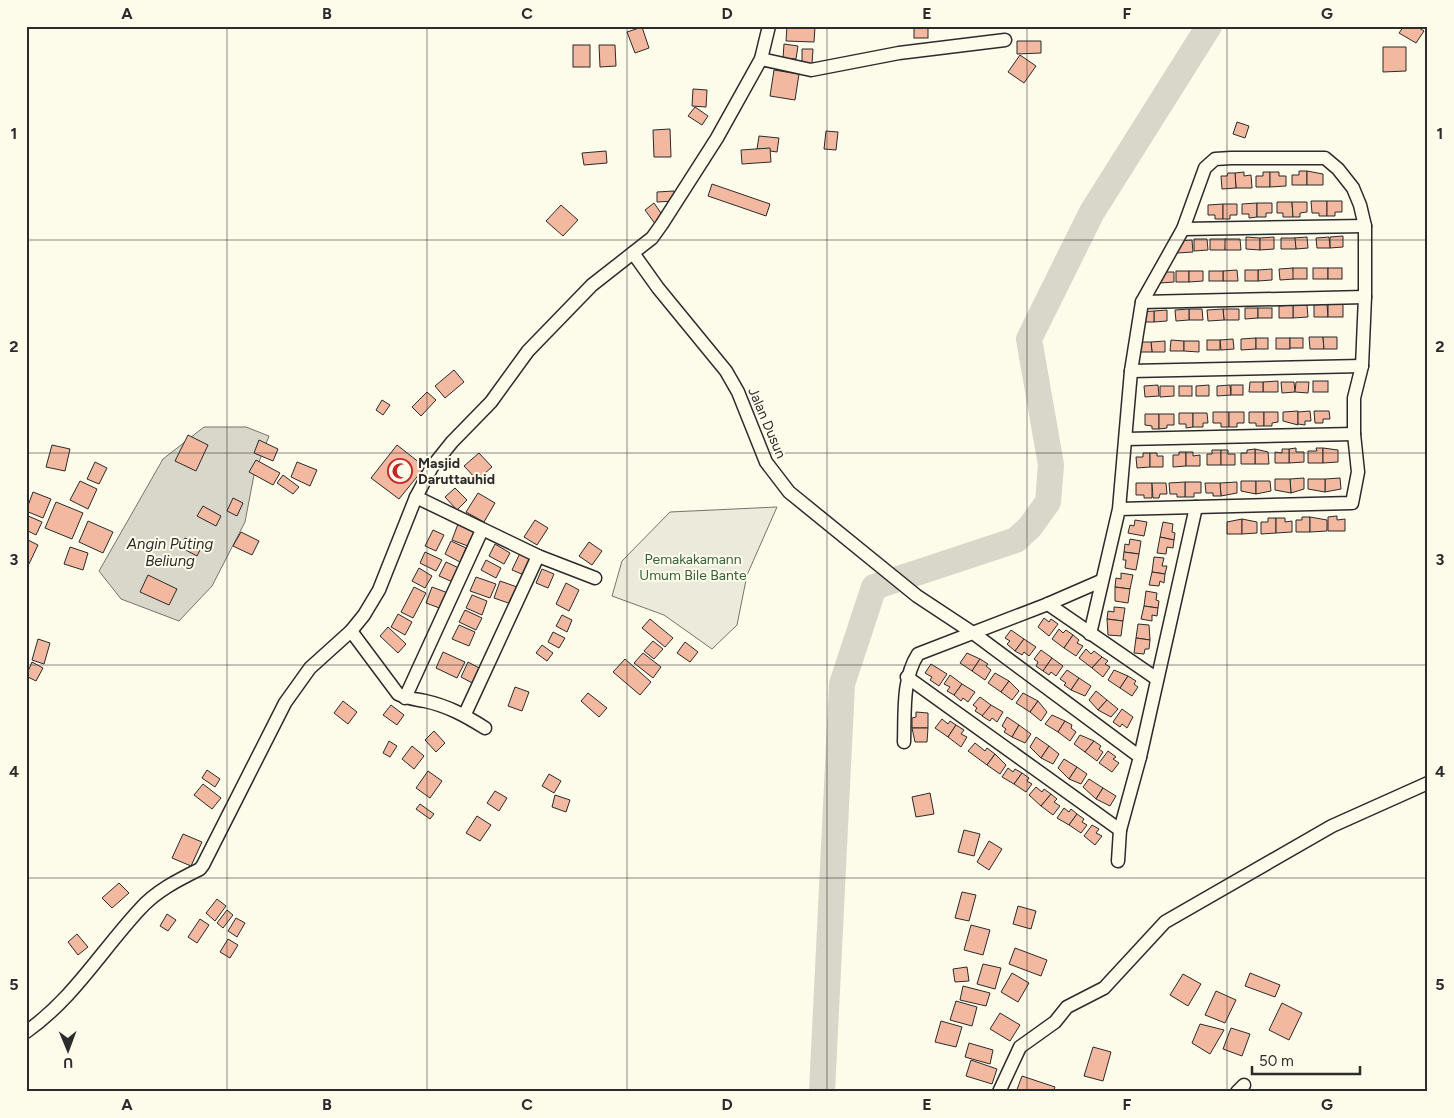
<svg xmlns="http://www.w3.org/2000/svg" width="1454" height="1118" font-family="Figtree,sans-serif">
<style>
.green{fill:#ecebdb;stroke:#74746e}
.water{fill:#d8d7c9;stroke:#74746e}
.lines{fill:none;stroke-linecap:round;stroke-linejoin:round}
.river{stroke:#d8d7c9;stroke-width:26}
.building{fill:#f2b8a0;stroke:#2b2b2b}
.minor-casing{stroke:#2b2b2b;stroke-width:15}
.minor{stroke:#fdfbea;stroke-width:12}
.grid{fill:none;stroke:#2b2b2b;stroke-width:1;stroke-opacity:0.55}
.labels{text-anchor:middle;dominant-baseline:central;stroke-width:4;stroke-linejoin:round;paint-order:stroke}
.street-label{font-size:14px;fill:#2b2b2b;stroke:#fdfbea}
.poi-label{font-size:14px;font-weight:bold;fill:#2b2b2b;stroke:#fdfbea;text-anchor:start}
.park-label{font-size:14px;fill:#34623c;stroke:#fdfbea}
.water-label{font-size:15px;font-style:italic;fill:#2b2b2b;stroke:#fdfbea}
.neatline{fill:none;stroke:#2b2b2b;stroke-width:2}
.grid-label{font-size:16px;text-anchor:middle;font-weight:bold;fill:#2b2b2b}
</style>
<rect width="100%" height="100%" fill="#fdfbea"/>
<polygon class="green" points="777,507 747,575 737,625 712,649 664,615 612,596 622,561 670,512"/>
<polygon class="water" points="204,427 246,427 269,436 254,475 245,522 212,586 179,621 121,599 99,571 163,459"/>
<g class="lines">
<polyline class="river" points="822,1092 842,684 874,587 1016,540 1030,527 1048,502 1051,465 1029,339 1092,212 1209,26"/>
</g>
<g class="building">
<polygon points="787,26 815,27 814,42 786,41"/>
<rect x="914" y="26" width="14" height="12"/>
<polygon points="1404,26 1416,26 1424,31 1416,43 1399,33"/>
<polygon points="642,27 649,48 635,53 627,32"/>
<polygon points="1017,41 1041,41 1041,53 1017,54"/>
<polygon points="784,44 798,46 796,59 783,58"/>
<rect x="573" y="45" width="17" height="22"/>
<polygon points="599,45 615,45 616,66 600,67"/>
<polygon points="1383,47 1406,47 1406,71 1383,72"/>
<polygon points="802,49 813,49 812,64 802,64"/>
<polygon points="1020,55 1036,66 1024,83 1008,72"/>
<polygon points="774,70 799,74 795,100 770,96"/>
<polygon points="693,89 707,90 706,107 692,106"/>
<polygon points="695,107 708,116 702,125 688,116"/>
<polygon points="1237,122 1249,126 1245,138 1233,134"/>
<polygon points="670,129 671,157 654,157 653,130"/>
<polygon points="826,131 838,132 836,150 824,149"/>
<polygon points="759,136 779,138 777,152 757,149"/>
<polygon points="770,148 771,162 742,164 741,150"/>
<polygon points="606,151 607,163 584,165 582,153"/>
<polygon points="1299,171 1307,171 1307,185 1292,185 1292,175 1299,175"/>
<polygon points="1307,171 1323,174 1323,185 1307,185"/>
<polygon points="1244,172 1244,176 1251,175 1252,188 1236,188 1235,173"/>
<polygon points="1263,172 1270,172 1270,187 1256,187 1256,176 1263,176"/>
<polygon points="1270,172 1279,172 1279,176 1286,176 1286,186 1270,187"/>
<polygon points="1228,173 1235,173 1236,188 1222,189 1221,176 1227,176"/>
<polygon points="712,184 770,204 766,216 708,196"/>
<polygon points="674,191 675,201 657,202 657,192"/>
<polygon points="1311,201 1327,201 1327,216 1319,216 1319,213 1312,213"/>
<polygon points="1327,201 1342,201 1342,212 1335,212 1335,216 1327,216"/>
<polygon points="1277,202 1292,202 1293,217 1283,217 1283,213 1277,213"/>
<polygon points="1292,202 1307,202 1307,212 1300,213 1300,217 1293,217"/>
<polygon points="654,203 665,219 656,225 645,210"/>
<polygon points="1257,203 1257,217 1249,218 1249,214 1242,214 1242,204"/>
<polygon points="1257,203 1272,203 1272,213 1266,213 1266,217 1257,217"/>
<polygon points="1223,204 1223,219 1215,219 1215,215 1208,215 1208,205"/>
<polygon points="1223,204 1237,204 1237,215 1230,215 1230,219 1223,219"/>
<polygon points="561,205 578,220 563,236 546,221"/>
<polygon points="1343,236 1343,247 1330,248 1330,237"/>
<polygon points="1246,237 1260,238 1260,250 1246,249"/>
<polygon points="1274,237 1274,249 1260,250 1260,238"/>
<polygon points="1307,237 1308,248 1296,249 1294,238"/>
<polygon points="1329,237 1330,248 1317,248 1316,238"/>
<polygon points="1281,238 1295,238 1296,249 1281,249"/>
<polygon points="1194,239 1207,239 1208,250 1194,251"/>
<polygon points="1210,239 1226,239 1225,250 1210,250"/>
<polygon points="1225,239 1240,239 1241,250 1225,250"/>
<polygon points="1192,240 1193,252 1177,253 1177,241"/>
<polygon points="1293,268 1294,279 1280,280 1279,269"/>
<rect x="1293" y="268" width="14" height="11"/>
<rect x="1313" y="268" width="15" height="11"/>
<rect x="1328" y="268" width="14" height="11"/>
<polygon points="1272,269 1272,280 1258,281 1258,270"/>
<polygon points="1237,270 1238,281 1223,281 1223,271"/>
<rect x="1245" y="270" width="13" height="11"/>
<rect x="1176" y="271" width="13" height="11"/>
<polygon points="1189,271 1203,271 1203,281 1189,282"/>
<rect x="1209" y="271" width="14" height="10"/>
<polygon points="1160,272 1174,272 1174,282 1160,283"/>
<polygon points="1327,304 1328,317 1314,317 1314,305"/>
<rect x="1328" y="304" width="15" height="13"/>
<polygon points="1293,305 1307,305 1308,317 1293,318"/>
<polygon points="1293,305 1293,318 1279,318 1279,306"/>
<polygon points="1245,308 1258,308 1258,318 1245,319"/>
<rect x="1258" y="308" width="14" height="10"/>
<polygon points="1189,309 1202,309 1203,320 1189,320"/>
<polygon points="1189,309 1189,320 1176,321 1175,310"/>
<polygon points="1223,309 1239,309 1239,320 1224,320"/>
<polygon points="1223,309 1224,320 1208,321 1207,310"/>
<polygon points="1167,310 1167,321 1154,322 1154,311"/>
<polygon points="1154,311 1154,322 1141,322 1140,312"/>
<polygon points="1309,337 1323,337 1324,349 1310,349"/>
<polygon points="1323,337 1337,337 1337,349 1324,349"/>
<polygon points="1256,338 1256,349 1241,350 1241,339"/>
<rect x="1256" y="338" width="12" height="11"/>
<rect x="1276" y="338" width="14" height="11"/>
<rect x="1290" y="338" width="13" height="10"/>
<polygon points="1233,339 1234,349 1221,350 1220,340"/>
<polygon points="1171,340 1184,341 1184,351 1170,351"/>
<rect x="1207" y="340" width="13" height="10"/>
<polygon points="1165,341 1165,352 1152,352 1151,342"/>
<polygon points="1184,341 1199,341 1199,352 1184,351"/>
<polygon points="1138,342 1151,342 1152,352 1138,352"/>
<polygon points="454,370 464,382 445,398 435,386"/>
<polygon points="1278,381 1278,392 1263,392 1263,382"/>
<rect x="1313" y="381" width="15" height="11"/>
<polygon points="1250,382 1263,382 1263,392 1249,392"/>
<polygon points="1281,382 1294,382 1295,392 1282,393"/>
<polygon points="1296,382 1309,382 1308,393 1295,392"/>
<polygon points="1158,385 1159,396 1145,397 1144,386"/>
<polygon points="1209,385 1209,396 1196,396 1196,386"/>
<polygon points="1230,385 1231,395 1217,396 1217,386"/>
<rect x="1231" y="385" width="12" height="10"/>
<polygon points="1160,386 1174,386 1174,396 1160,397"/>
<rect x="1179" y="386" width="13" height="10"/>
<polygon points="427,392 436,400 421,416 412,407"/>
<polygon points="382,400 390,405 383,415 376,410"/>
<polygon points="1298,411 1298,425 1283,421 1283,412"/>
<polygon points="1310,411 1311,421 1305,421 1305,425 1298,424 1298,412"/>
<polygon points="1314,411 1329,411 1330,419 1323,419 1323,423 1315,423"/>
<polygon points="1213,412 1229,412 1229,427 1221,427 1221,423 1213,423"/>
<polygon points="1229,412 1244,412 1244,423 1237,423 1237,427 1229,427"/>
<polygon points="1249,412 1264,412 1264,426 1256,426 1256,423 1249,423"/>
<polygon points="1264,412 1278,412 1278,422 1272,423 1272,426 1264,426"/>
<polygon points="1179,413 1193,413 1193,427 1186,428 1186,424 1179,424"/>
<polygon points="1193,413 1207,413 1208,423 1203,423 1203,427 1193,427"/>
<polygon points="1145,414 1159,414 1159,429 1152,429 1152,426 1145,425"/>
<polygon points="1159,414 1174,414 1174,425 1167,425 1167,428 1159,429"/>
<polygon points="188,435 208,445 196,471 175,461"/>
<polygon points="259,440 278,449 273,461 254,453"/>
<polygon points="52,445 70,449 65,471 46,467"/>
<polygon points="397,445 425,467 399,499 371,478"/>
<polygon points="1296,448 1296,452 1304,452 1304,462 1289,463 1289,449"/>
<polygon points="1316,448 1323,448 1323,463 1308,463 1308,451 1317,451"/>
<polygon points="1323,448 1338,450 1338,462 1323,463"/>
<polygon points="1255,449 1268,452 1269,464 1255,464"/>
<polygon points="1255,449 1255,464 1241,464 1241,453 1247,453 1247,450"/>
<polygon points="1282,449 1289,449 1289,463 1275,463 1275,452 1282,453"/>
<polygon points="1212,450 1221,450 1221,465 1207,465 1207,454 1212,454"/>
<polygon points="1221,450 1228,450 1228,454 1235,454 1235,465 1221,465"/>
<polygon points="1179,452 1186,452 1186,466 1173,467 1173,455 1179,455"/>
<polygon points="1186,452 1193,452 1193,456 1200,455 1200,466 1186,466"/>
<polygon points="479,453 492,467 477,480 464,466"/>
<polygon points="1143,453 1150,453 1150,467 1137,468 1136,457 1143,457"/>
<polygon points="1150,453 1157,453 1157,456 1163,456 1163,467 1150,467"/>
<polygon points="256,460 280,473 273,485 249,472"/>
<polygon points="95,462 107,468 99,484 87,479"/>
<polygon points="297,462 317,470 310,486 291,477"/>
<polygon points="283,475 299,487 293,494 277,483"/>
<polygon points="1304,478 1304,489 1291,493 1290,479"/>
<polygon points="1340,478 1341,489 1325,492 1325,479"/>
<polygon points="1275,479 1290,479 1291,493 1275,490"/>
<polygon points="1308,479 1325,479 1325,492 1308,489"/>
<polygon points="80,481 97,489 88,509 70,500"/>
<polygon points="1241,481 1256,481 1256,494 1241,491"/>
<polygon points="1256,481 1270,481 1271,491 1256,494"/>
<polygon points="1185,482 1201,482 1201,493 1194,493 1194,497 1185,497"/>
<polygon points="1185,482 1185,497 1177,497 1177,494 1170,494 1169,483"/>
<polygon points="1237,482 1237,493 1221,496 1220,483"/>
<polygon points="1136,483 1152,483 1152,498 1144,498 1144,495 1136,495"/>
<polygon points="1152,483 1166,483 1167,494 1160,494 1159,498 1153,498"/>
<polygon points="1205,483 1220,483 1221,496 1213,496 1213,493 1206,493"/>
<polygon points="455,488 467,500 457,510 445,497"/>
<polygon points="33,492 51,499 43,518 26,511"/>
<polygon points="478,493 495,503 484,522 466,512"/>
<polygon points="233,498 243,503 237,516 227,511"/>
<polygon points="56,502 83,513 72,539 45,528"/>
<polygon points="203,506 221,516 216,526 197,516"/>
<polygon points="26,515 42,522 36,535 26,530"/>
<polygon points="1337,516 1337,520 1345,519 1345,531 1328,531 1328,517"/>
<polygon points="1302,517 1310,517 1310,532 1296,532 1296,520 1302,520"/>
<polygon points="1310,517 1327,520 1327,531 1310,532"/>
<polygon points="1268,518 1276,518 1276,533 1261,534 1261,522 1268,522"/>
<polygon points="1276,518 1285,518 1285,522 1292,521 1292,532 1276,533"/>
<polygon points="1242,519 1242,534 1227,534 1227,522"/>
<polygon points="1242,519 1257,522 1257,533 1242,534"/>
<polygon points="535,520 548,528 537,545 524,537"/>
<polygon points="1135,520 1147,522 1144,536 1128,533 1130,525 1134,526"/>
<polygon points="88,521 113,532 103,553 79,542"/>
<polygon points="1163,522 1173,524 1172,532 1175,533 1174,540 1160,537"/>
<polygon points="458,524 479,532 473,548 452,540"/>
<polygon points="433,530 444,535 436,551 425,546"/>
<polygon points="241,532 259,541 252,555 233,546"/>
<polygon points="1160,537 1174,540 1173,548 1167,547 1166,554 1157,553"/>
<polygon points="185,538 202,546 197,556 180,547"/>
<polygon points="26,539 38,545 29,564 26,562"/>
<polygon points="1130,539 1141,541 1139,554 1124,552 1125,544 1129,545"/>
<polygon points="451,541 466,548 460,562 445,554"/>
<polygon points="589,542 602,551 592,565 579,556"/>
<polygon points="495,544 510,553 504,564 489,556"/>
<polygon points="70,547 88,553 83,570 64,564"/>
<polygon points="425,552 442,560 436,571 420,563"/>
<polygon points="1124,552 1139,554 1136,570 1125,568 1126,560 1123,560"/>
<polygon points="520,553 531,557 524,575 512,570"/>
<polygon points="1154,557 1164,558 1162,566 1167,566 1165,574 1152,572"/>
<polygon points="486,560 501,568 496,578 481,570"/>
<polygon points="446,562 461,569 455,583 439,576"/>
<polygon points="419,568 432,576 425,588 412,581"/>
<polygon points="542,569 554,574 548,588 536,583"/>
<polygon points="1152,572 1165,574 1164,583 1160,581 1159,586 1149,585"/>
<polygon points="1121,573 1133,575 1130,589 1115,587 1116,578 1121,579"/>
<polygon points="148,575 177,589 169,605 140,592"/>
<polygon points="476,577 496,584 490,598 470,591"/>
<polygon points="500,581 520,588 514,605 494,598"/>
<polygon points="566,583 579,590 569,611 556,604"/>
<polygon points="414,587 426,593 413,618 401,612"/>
<polygon points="432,587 448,593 442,609 426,603"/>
<polygon points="1115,587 1130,589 1128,603 1115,601"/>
<polygon points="1146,591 1157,593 1156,600 1159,601 1158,608 1144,606"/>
<polygon points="472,595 487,601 482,615 466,608"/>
<polygon points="1144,606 1158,608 1157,616 1152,615 1152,621 1141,619"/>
<polygon points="1114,607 1125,608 1123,621 1107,619 1108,611 1114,612"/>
<polygon points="465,610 482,618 476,630 459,622"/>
<polygon points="398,614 412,622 405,635 391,627"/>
<polygon points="562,615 572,620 567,632 556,626"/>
<polygon points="1044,618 1049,622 1051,619 1058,624 1049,636 1038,627"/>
<polygon points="650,619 673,638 665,647 642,628"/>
<polygon points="1107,619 1123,621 1121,636 1108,635"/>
<polygon points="1138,624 1149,625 1150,640 1136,638"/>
<polygon points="459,625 475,632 469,646 452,639"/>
<polygon points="388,627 406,644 398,653 380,636"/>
<polygon points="1059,629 1063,633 1066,630 1073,635 1064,648 1052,639"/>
<polygon points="1011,630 1024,639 1015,651 1007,644 1010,641 1005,638"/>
<polygon points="553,632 565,638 559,648 548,642"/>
<polygon points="1073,635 1079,640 1077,643 1083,646 1076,656 1064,648"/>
<polygon points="1136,638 1150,640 1149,649 1145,649 1144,654 1134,653"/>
<polygon points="38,639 50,643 44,664 32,660"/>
<polygon points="1024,639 1036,647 1029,656 1024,652 1022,655 1015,651"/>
<polygon points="653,641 663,649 654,659 644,651"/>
<polygon points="685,642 698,652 690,662 677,653"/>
<polygon points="542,645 553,653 547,661 536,653"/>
<polygon points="1086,649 1091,654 1094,651 1102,657 1092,668 1079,658"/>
<polygon points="1041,650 1052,658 1043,671 1036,666 1038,662 1034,659"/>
<polygon points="443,652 465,662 457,678 436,668"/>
<polygon points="643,653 661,667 653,678 634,663"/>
<polygon points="967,653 980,659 972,671 960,663"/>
<polygon points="1102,657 1108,661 1105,664 1110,667 1103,677 1092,668"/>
<polygon points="1052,658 1063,666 1056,676 1051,672 1049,675 1043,671"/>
<polygon points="625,659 651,682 640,695 613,672"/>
<polygon points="980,659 988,664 986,666 991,670 985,680 972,671"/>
<polygon points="32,662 43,668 36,681 26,676"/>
<polygon points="468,662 483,670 476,685 461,677"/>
<polygon points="931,664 947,674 939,686 930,680 932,677 925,673"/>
<polygon points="1067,670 1079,678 1071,690 1064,685 1066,683 1060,679"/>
<polygon points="1114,670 1128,676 1120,688 1108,680"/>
<polygon points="995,673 1009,681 1001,692 988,683"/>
<polygon points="950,675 962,684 954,695 947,691 950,687 944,684"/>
<polygon points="1128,676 1136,681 1134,684 1138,687 1132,696 1120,688"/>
<polygon points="1079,678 1091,686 1085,696 1071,690"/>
<polygon points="1009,681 1019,691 1012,700 1001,692"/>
<polygon points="962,684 975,692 968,702 963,698 961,701 954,695"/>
<polygon points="515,687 529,692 522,711 508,706"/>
<polygon points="1096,691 1107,700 1098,710 1089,700"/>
<polygon points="588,693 607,708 599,717 581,701"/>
<polygon points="1023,693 1038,701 1030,712 1016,703"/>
<polygon points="980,697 991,705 983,716 975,711 977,708 973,705"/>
<polygon points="1107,700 1118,709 1111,717 1098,710"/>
<polygon points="343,701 357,712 348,724 334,713"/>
<polygon points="1038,701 1047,712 1041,721 1030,712"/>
<polygon points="391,705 404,715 397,725 383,715"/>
<polygon points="991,705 1003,712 997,722 992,718 990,721 982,716"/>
<polygon points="1122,709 1133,717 1127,728 1122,724 1120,727 1113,722"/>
<polygon points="916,712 928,713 928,728 912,728 912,718 916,717"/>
<polygon points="1052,715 1065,721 1058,732 1045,724"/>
<polygon points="1007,717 1019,725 1012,737 1004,732 1006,729 1002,726"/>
<polygon points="942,719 948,724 950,721 956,725 948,737 935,728"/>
<polygon points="1065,721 1072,725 1071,728 1076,732 1070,741 1058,732"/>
<polygon points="956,725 964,730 961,734 967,737 961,747 948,737"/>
<polygon points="1019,725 1031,734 1025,743 1012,737"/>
<polygon points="912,728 928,728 927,742 915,742"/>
<polygon points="434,731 445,743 436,752 425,740"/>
<polygon points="1080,735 1094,741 1085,752 1074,744"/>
<polygon points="1036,737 1049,746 1041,758 1030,747"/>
<polygon points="389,741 397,746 390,757 383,753"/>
<polygon points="1094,741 1101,746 1099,749 1103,752 1097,761 1085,752"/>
<polygon points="975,743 985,751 987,748 995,754 987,765 968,751"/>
<polygon points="412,746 424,756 414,769 402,759"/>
<polygon points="1049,746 1059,754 1053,764 1041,758"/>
<polygon points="1108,751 1116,757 1113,759 1119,763 1112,772 1099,763"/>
<polygon points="995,754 1006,765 1000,774 987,765"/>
<polygon points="1064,759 1077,767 1069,779 1058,768"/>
<polygon points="1077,767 1087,774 1081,784 1069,779"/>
<polygon points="1008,768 1013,772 1015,769 1022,773 1014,784 1002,777"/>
<polygon points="207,770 220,779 215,787 202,778"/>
<polygon points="428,771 442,781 430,798 416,788"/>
<polygon points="1022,773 1029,778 1027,781 1032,784 1026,792 1014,784"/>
<polygon points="549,774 561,781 554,793 542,786"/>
<polygon points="1089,779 1103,788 1096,799 1083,787"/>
<polygon points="203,784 221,798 212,809 194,795"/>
<polygon points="1036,787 1042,792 1044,789 1051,794 1041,806 1029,795"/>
<polygon points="1103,788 1116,796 1110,806 1096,799"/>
<polygon points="495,791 507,798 499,811 487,803"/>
<polygon points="930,793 934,814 916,817 912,797"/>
<polygon points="1051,794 1057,799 1054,802 1060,806 1053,815 1041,806"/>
<polygon points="555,795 570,800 566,812 552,807"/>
<polygon points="420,804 434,814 430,819 416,809"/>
<polygon points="1064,808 1069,812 1071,809 1077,814 1069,825 1057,818"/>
<polygon points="1077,814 1084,819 1082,822 1087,825 1081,833 1069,825"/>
<polygon points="477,816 491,825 480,841 466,833"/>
<polygon points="1092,825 1099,829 1096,833 1102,836 1095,845 1084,836"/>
<polygon points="964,830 980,834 974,856 958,852"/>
<polygon points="183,834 202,842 191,866 172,858"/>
<polygon points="989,841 1002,849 989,870 977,862"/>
<polygon points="119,883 129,893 112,908 102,898"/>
<polygon points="962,892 976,895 969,921 955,918"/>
<polygon points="217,899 226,906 215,921 206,913"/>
<polygon points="1018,906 1036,911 1031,929 1013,924"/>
<polygon points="227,910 233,915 223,928 217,923"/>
<polygon points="167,914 176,920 168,931 160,926"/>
<polygon points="236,918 245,923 237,937 228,931"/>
<polygon points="200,919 209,925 197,943 188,937"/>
<polygon points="971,925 990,930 983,955 964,950"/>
<polygon points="77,934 88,947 78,955 68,942"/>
<polygon points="228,939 238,945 230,958 220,952"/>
<polygon points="1015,948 1047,960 1041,976 1009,964"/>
<polygon points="983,964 1001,968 995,989 977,984"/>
<polygon points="967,967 969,981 955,982 953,969"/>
<polygon points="1012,973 1029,983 1018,1002 1001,992"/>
<polygon points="1250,973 1280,985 1275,997 1245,986"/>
<polygon points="1183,974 1201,984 1188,1006 1170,995"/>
<polygon points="963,986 990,993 986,1006 960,1000"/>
<polygon points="1216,991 1236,1000 1225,1023 1205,1015"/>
<polygon points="956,1001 977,1007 972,1026 950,1020"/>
<polygon points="1282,1003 1302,1013 1289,1040 1269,1030"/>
<polygon points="1000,1013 1020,1025 1010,1041 990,1029"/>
<polygon points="941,1021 962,1027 956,1047 935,1042"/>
<polygon points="1200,1024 1224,1030 1210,1054 1192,1043"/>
<polygon points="1231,1028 1250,1034 1242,1056 1223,1049"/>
<polygon points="969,1043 993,1050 990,1064 965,1057"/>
<polygon points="1093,1047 1111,1052 1103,1081 1084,1076"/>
<polygon points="971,1060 997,1069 992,1084 966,1076"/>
<polygon points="1022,1076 1055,1087 1053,1092 1016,1092"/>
</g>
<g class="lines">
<defs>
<g id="minor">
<polyline points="761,59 811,70 899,53 1005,40"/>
<polyline points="1183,229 1365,226"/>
<polyline points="633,253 658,288 726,371 738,392 766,462 789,492 917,596 973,633 1140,757"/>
<polyline points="1142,302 1365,297"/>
<polyline points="1131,371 1362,366"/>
<polyline points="1126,439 1354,434"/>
<polyline points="416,497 538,556 595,578"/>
<polyline points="1048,604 1157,679"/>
<path d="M351 631 398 694C408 699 415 699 425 701 448 706 466 716 485 728"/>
<polyline points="1090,634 1119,509 1131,371 1142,302 1183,229 1205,168 1215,159 1231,158 1325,158 1338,169 1353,188 1360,205 1365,226 1365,297 1362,366 1354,398 1354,434 1358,472 1352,503 1119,509"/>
<polyline points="907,677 1120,830"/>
<polyline points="405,698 482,530"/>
<polyline points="465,714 538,556"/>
<path d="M904 742C905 712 902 679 918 654L1048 604 1101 581"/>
<polyline points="1118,861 1120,830 1140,757 1196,507"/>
<path d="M26 1032C74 998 101 951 140 909 156 891 178 880 200 869L203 865 285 703 310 668 351 631 364 615 379 590 416 497 432 467 452 442 491 402 528 351 592 285 652 238 662 224 717 138 761 59 769 26"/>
<polyline points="999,1092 1020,1047 1055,1022 1067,1007 1104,988 1165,922 1332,826 1428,783"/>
<polyline points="1237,1092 1244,1085"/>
</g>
</defs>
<use href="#minor" class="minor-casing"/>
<use href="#minor" class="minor"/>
</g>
<path class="grid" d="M227 26V1092M427 26V1092M627 26V1092M827 26V1092M1027 26V1092M1227 26V1092M26 240H1428M26 453H1428M26 665H1428M26 878H1428"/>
<defs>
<symbol id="mosque-ring" viewBox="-11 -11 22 22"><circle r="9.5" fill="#fdfbea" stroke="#c62828" stroke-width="1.5"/><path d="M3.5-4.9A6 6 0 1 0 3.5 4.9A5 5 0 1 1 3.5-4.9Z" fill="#c62828"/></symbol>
</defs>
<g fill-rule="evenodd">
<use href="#mosque-ring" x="386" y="457" width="28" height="28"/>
</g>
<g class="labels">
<g class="street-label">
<text transform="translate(767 423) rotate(67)">Jalan Dusun</text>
</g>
<g class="poi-label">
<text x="418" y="463">Masjid<tspan x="418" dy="16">Daruttauhid</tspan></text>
</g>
<g class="park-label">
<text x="693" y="559">Pemakakamann<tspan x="693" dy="16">Umum Bile Bante</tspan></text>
</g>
<g class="water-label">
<text x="170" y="544">Angin Puting<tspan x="170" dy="17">Beliung</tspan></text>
</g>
</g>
<rect width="1454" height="1118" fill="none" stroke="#fdfbea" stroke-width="55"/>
<g transform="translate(68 1050) rotate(179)" stroke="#fdfbea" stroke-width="4" paint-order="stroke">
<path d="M0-4L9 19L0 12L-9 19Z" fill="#2b2b2b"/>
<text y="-8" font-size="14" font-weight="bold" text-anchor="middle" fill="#2b2b2b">U</text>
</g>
<path d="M1252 1066v8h108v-8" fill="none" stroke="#2b2b2b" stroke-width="2.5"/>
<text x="1259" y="1066" font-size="15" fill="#2b2b2b" stroke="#fdfbea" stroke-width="4" paint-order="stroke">50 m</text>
<rect x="28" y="28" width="1398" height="1062" class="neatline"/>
<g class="grid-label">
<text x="127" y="19">A</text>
<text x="327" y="19">B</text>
<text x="527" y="19">C</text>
<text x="727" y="19">D</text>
<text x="927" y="19">E</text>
<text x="1127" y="19">F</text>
<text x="1327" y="19">G</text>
<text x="14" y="139">1</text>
<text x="1440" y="139">1</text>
<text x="14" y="352">2</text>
<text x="1440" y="352">2</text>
<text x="14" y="565">3</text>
<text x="1440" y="565">3</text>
<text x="14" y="777">4</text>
<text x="1440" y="777">4</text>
<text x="14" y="990">5</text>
<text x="1440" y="990">5</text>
<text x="127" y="1110">A</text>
<text x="327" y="1110">B</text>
<text x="527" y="1110">C</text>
<text x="727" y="1110">D</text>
<text x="927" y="1110">E</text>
<text x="1127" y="1110">F</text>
<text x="1327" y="1110">G</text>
</g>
</svg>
